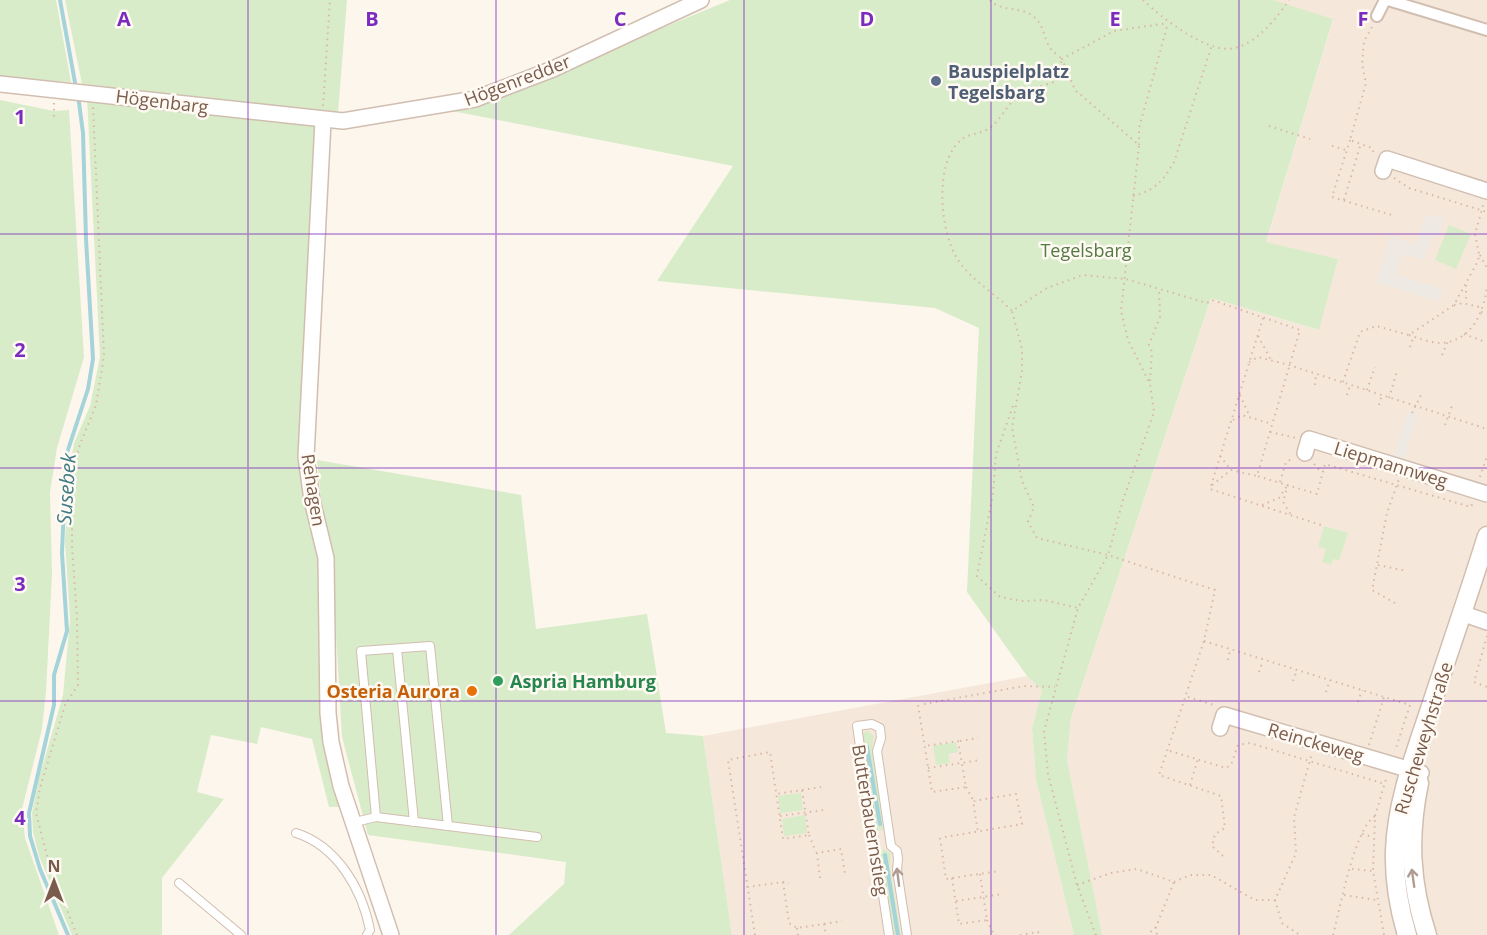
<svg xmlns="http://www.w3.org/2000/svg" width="1487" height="935" font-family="'Open Sans',sans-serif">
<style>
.residential{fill:#f5e8da}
.industrial{fill:#efe9e4}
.green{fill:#d8ecc9}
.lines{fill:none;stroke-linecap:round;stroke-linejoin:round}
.stream{stroke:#a5d3da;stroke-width:4}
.service-casing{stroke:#d1beb0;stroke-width:10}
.pedestrian-casing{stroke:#d1beb0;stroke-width:14}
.minor-casing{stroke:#d1beb0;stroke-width:18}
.tertiary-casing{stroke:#d1beb0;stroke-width:21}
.path{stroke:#d9b8a5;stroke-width:2;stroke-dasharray:1.5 4.5;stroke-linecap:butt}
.service{stroke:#fff;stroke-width:8}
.pedestrian{stroke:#fff;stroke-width:10}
.minor{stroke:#fff;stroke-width:15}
.tertiary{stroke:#fff;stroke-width:18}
.oneway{stroke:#af9d94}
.grid{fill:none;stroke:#7b2cbf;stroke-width:1.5;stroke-opacity:0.55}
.service-dot{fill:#5c6f8a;stroke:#fffaf3;stroke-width:2}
.leisure-dot{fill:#2e9e5b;stroke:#fffaf3;stroke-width:2}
.food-dot{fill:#e8710a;stroke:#fffaf3;stroke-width:2}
.labels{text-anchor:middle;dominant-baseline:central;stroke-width:5;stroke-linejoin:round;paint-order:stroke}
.service-label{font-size:18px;font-weight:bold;fill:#4e5e75;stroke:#fffaf3;text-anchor:start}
.street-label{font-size:18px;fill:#7a5c4d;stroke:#fffaf3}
.park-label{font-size:18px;fill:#537a41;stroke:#fffaf3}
.leisure-label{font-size:18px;font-weight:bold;fill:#27864d;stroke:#fffaf3;text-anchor:start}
.food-label{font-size:18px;font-weight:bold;fill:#c56008;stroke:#fffaf3;text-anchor:end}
.water-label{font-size:20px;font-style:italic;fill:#437c86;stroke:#fffaf3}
.grid-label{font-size:20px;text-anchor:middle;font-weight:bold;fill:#7b2cbf;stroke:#fffaf3;stroke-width:5;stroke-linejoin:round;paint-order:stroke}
</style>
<rect width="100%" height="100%" fill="#fdf6ec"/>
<g class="residential">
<polygon points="1273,0 1487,0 1487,935 1101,935 1067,760 1071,718 1211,298 1318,330 1338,259 1266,243 1333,20"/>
<polygon points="1027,676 1042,690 1032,728 1036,780 1074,935 732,935 703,736"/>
</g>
<g class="industrial">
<polygon points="1426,214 1444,219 1439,234 1431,239 1423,260 1402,254 1396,274 1443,289 1438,301 1376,283 1390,236 1416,244"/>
<polygon points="1408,410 1418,413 1404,459 1394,456"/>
</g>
<g class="green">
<polygon points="0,0 56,0 71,82 0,77"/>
<polygon points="65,0 347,0 338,113 82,84"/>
<polygon points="730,0 1273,0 1333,19 1266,242 1338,259 1319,330 1211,298 1071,718 1067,760 1102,935 1074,935 1036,780 1032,728 1042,690 1027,676 967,592 979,328 935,308 657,281 733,166 452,111 467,108"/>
<polygon points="87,97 318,126 301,455 321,557 344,807 329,807 312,739 261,727 257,744 211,735 197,792 224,799 162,878 162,935 72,935 39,856 33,832 32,813 39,778 63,695 70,620 65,541 69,472 74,443 90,406 100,357"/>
<polygon points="0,100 54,111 69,110 84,357 57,448 50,492 52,573 46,692 42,729 22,809 25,838 59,935 0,935"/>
<polygon points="1449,225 1471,234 1456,269 1435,260"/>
<polygon points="317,460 521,495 536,629 647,614 666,733 703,736 732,935 509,935 564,884 566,862 368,835 342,737 331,549 321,499"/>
<polygon points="1324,526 1348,533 1339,560 1333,559 1331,565 1322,562 1326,549 1318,547"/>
<polygon points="868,731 874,736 872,747 886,829 876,831 861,737 862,733"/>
<polygon points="956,742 958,752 948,754 950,763 936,765 933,746"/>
<polygon points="801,793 803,810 780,813 778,796"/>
<polygon points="805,815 807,833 784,836 782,819"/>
<polygon points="884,849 891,854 890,868 901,935 893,935 883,870 879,853"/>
</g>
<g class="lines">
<g class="stream">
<polyline points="60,0 76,88"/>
<polyline points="867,747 880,824"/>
<polyline points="885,855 898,935"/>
<polyline points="68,935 40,869 30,836 29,813 54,705 54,675 67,631 62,553 66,456 88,389 93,359 86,239 83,133 78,95"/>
</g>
<defs>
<g id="service">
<polyline points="397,649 414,822"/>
<polyline points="376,817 361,651 430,646 448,826"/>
<polyline points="355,822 376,817 537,837"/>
<path d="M296 833C337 846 362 889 370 930L367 935"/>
<polyline points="179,883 241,935"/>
<polyline points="889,935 879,869 875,864 875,848 857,726 872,724 880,728 881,738 877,751 891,846 897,851 898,859 897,870 907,935"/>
</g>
<g id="pedestrian">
<polyline points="1388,0 1487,30"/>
<polyline points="1377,16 1385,0"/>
</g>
<g id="minor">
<polyline points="0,84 343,121 475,99 553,69 701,0"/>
<polyline points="323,121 306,457 312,500 326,558 328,713 331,742 341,786 391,935"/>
<polyline points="1383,171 1387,159 1487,191"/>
<polyline points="1305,453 1309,439 1487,494"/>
<polyline points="1464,614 1487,622"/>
<polyline points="1220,728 1224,715 1421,773"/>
</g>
<g id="tertiary">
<path d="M1419 783C1408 836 1410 883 1427 935"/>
<path d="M1407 935C1399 908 1394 878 1395 850 1397 801 1415 754 1430 709 1449 651 1469 594 1487 536"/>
</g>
</defs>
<use href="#service" class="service-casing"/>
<use href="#pedestrian" class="pedestrian-casing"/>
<use href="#minor" class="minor-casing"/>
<use href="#tertiary" class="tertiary-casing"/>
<g class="path">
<path d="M990 0C999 11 1018 7 1030 14 1044 23 1042 33 1049 46 1051 51 1058 55 1062 59L1057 81C1043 86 1027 89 1015 99 1006 107 1001 119 991 127 983 134 970 133 962 139 933 161 940 233 958 260 972 281 995 293 1012 311"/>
<path d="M1143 0C1161 17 1208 55 1235 48 1258 42 1276 19 1289 0"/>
<polyline points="1372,27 1364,41 1362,64 1366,83 1350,140 1372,148 1374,154"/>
<polyline points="54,103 54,120"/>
<polyline points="323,106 330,0"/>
<polyline points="1269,126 1310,139"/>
<polyline points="1350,140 1332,197 1395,216"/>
<polyline points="1139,145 1139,128 1168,23"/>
<polyline points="1332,146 1346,150"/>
<polyline points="1394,178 1409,188 1487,212"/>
<path d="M1133 196C1154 191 1163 181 1174 162L1212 45"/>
<polyline points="1344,200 1361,143"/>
<polyline points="1480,255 1487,268"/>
<polyline points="1466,285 1466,303"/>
<polyline points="1454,305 1463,303 1483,308"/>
<polyline points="1481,312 1487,314"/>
<polyline points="1263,318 1210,489 1324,526"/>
<polyline points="1464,334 1483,341"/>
<path d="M1409 335C1418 338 1430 343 1441 343 1472 341 1484 312 1487 286"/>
<polyline points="1258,336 1271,360"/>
<polyline points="1410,347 1414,336"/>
<polyline points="1442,355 1448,341"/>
<polyline points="1249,362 1258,357 1289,365 1487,429"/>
<polyline points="1150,381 1152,352 1149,345 1160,317 1159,288"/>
<polyline points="1343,382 1360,332 1376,326 1409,335 1454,305 1478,261 1479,254 1475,234 1484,202"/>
<polyline points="1315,385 1316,374"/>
<polyline points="1367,390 1375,367"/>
<polyline points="1240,395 1250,417"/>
<polyline points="1347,395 1350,385"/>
<polyline points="1389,398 1397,371"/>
<polyline points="1379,405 1382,395"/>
<polyline points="1013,406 996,454 993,494 977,576 1000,597 1021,601 1044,600 1078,608"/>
<polyline points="1412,413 1422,393"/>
<polyline points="1233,420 1242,415 1272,424"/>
<polyline points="1445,425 1453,403"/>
<polyline points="1270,432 1296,438"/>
<polyline points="1220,456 1231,470"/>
<polyline points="1314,464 1322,473"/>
<polyline points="1480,477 1487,456"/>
<polyline points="1280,482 1286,462 1294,458"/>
<polyline points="1212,485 1231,470 1257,476"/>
<polyline points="1262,505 1279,498 1288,484 1283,502 1291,515"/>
<polyline points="1378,565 1407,571"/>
<polyline points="1395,603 1372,590 1387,513 1399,479"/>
<polyline points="1487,636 1474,682 1487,687"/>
<polyline points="1204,641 1410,705 1395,751"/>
<polyline points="1228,660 1230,650"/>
<polyline points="1259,672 1263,661"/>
<polyline points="1293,681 1297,670"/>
<polyline points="1326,692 1330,680"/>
<polyline points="1188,697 1214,705"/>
<polyline points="1358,702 1362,690"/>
<polyline points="924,704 1024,686 1055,687"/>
<polyline points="918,705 932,792 966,787 958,741 925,746"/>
<polyline points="960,741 978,738"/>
<polyline points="1369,745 1384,697"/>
<polyline points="1170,751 1226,768 1231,765 1238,745 1250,743 1385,784"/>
<polyline points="928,768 981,760"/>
<polyline points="1190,785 1198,759"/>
<polyline points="966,787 973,800"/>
<polyline points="802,790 821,787"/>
<polyline points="780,816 824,810"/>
<polyline points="1375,816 1387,776"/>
<polyline points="1362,834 1373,837"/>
<polyline points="809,835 816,852"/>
<polyline points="945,837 1022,824 1016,794 973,801 978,832"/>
<polyline points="940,838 946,879 999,871"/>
<polyline points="1223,856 1212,846 1215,834 1225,828 1221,796 1159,775 1204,641 1215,590 1108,555 1037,538 1028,522 1034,507 1022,481 1012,428 1022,371 1022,349 1012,311 1047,288 1083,275 1126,279 1207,303 1212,300 1300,330 1257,476 1317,494 1325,464 1471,507 1473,502"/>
<polyline points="1352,869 1373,871"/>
<polyline points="820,878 817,853 841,849 845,874"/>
<polyline points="952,878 959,924 987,920 980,874"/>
<polyline points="783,882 789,923 797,928 824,924 826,935"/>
<polyline points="1174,882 1190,875 1211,875 1255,900 1275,900 1296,853 1294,817 1312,753"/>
<polyline points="1077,885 1111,873 1137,869 1174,882 1156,927 1147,935"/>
<polyline points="747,887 783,882 789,883"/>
<polyline points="1344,895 1376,900"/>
<polyline points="1275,900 1282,923 1300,935"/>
<polyline points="956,901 1002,894"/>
<polyline points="987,920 994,935"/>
<polyline points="824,924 842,921"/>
<polyline points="1156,927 1157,935"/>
<polyline points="797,928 798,935"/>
<polyline points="77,935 50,867 36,813 40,788 65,705 78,685 77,617 72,547 72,477 79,447 96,405 104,356 93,106"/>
<polyline points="755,935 728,760 770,752 783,839 809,835 802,790 776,794"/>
<polyline points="1020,935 1038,932 1039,935"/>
<polyline points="1096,935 1077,885 1048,774 1044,731 1078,608 1108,555 1123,500 1154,412 1150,384 1128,340 1121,311 1139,145 1075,90 1062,59 1114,31 1168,23"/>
<path d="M1333 935C1340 910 1354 829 1375 816L1373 871 1384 935"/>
</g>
<use href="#service" class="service"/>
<use href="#pedestrian" class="pedestrian"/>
<use href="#minor" class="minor"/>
<use href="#tertiary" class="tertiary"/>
</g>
<defs><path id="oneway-shaft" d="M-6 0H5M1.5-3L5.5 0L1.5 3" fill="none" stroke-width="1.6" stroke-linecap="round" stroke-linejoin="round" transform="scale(1.5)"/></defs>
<g class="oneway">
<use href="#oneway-shaft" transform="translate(898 877) rotate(-97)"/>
<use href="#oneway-shaft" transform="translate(1413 878) rotate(-98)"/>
</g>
<path class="grid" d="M248 0V935M496 0V935M744 0V935M991 0V935M1239 0V935M0 234H1487M0 468H1487M0 701H1487"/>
<circle class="service-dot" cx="936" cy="81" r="6"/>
<circle class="leisure-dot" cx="498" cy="681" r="6"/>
<circle class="food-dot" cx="472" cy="691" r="6"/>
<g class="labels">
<g class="service-label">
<text x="948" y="71">Bauspielplatz<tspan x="948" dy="21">Tegelsbarg</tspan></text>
</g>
<g class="street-label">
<text transform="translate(517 80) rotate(-21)">Högenredder</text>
<text transform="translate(162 101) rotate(7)">Högenbarg</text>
<text transform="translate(1391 464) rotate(17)">Liepmannweg</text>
<text transform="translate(314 490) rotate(81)">Rehagen</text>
<text transform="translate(1423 738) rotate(-73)">Ruscheweyhstraße</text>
<text transform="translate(1316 742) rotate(16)">Reinckeweg</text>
<text transform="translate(871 820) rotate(81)">Butterbauernstieg</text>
</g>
<g class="park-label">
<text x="1086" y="250">Tegelsbarg</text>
</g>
<g class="leisure-label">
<text x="510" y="681">Aspria Hamburg</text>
</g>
<g class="food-label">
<text x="460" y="691">Osteria Aurora</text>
</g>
<g class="water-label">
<text transform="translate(66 489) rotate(-86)">Susebek</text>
</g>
</g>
<g class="grid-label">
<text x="124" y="26">A</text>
<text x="372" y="26">B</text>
<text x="620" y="26">C</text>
<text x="867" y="26">D</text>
<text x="1115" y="26">E</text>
<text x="1363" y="26">F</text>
<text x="20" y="124">1</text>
<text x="20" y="357">2</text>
<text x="20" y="591">3</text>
<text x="20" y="825">4</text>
</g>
<g transform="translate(54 881)" stroke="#fffaf3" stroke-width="4.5" paint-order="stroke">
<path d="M0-4.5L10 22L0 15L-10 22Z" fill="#7a5c4d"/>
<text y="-9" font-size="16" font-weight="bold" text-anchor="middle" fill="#7a5c4d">N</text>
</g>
</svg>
